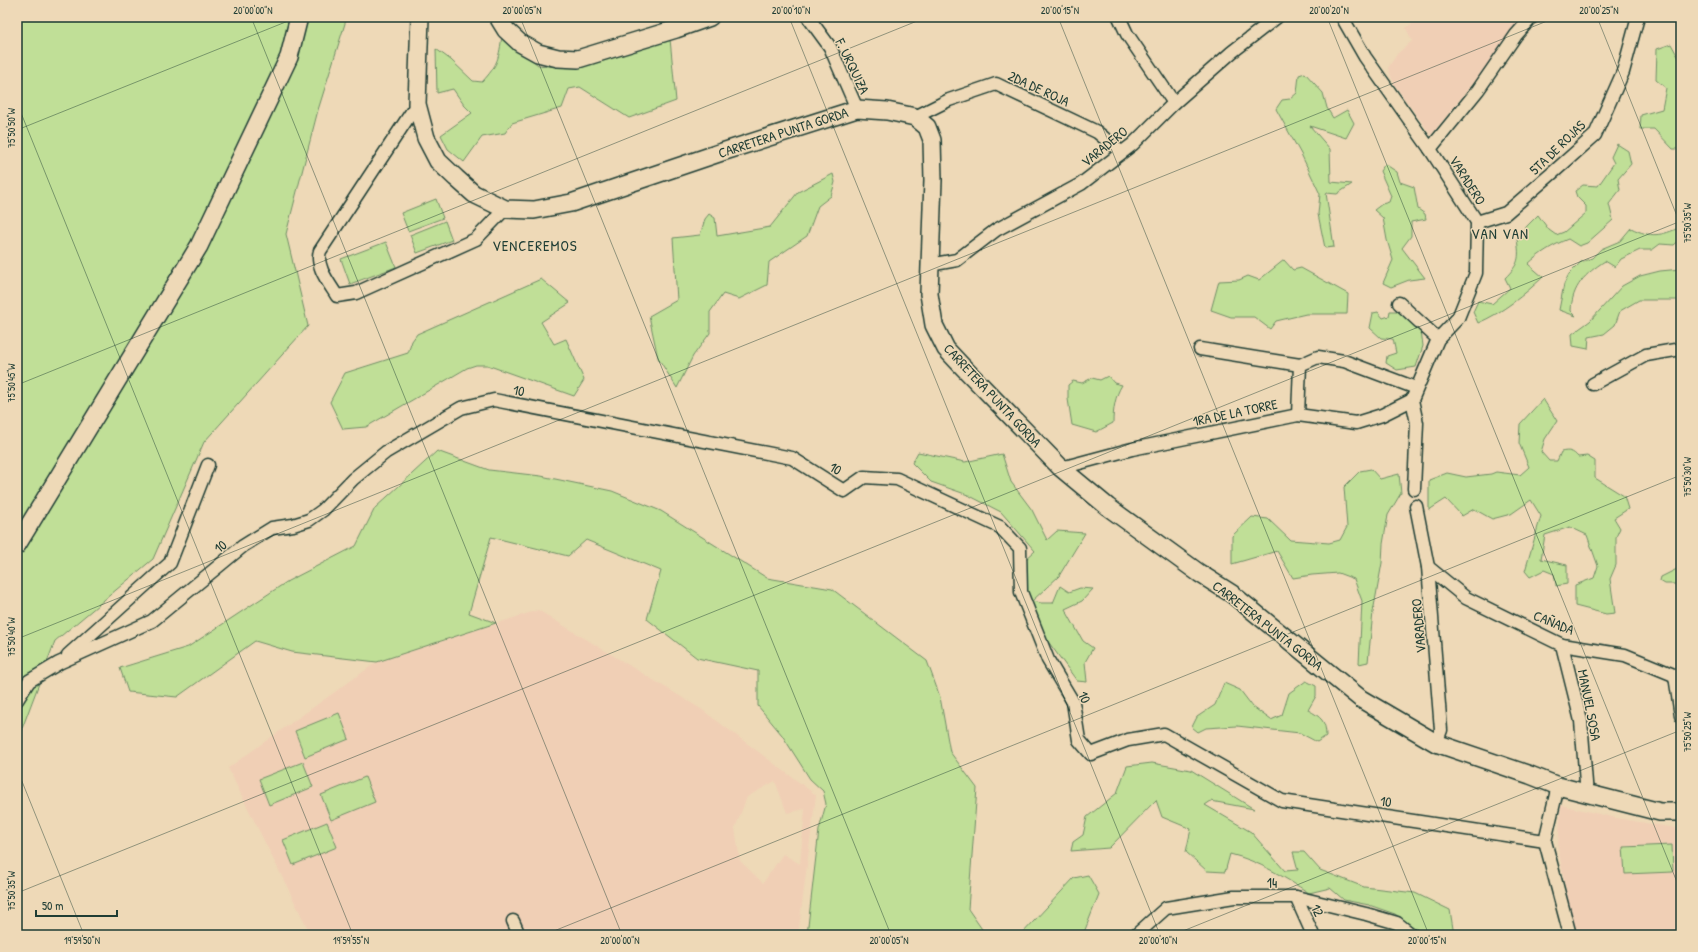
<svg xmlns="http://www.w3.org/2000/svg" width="1698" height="952" font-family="'Patrick Hand',sans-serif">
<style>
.built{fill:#f0cfb5;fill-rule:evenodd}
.green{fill:#c0df97;stroke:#708e66}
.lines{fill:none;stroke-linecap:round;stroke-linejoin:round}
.minor-casing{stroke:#1f3d34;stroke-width:15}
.secondary-casing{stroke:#1f3d34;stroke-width:20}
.minor{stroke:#eed9b7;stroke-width:12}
.secondary{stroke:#eed9b7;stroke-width:17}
.ticks{fill:none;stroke:#1f3d34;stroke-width:1;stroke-opacity:0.45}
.labels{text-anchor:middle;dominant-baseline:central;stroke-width:3;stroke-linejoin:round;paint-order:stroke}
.street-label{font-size:14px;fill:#1f3d34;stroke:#eed9b7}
.neighbourhood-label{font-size:15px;letter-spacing:1px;fill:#1f3d34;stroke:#eed9b7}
.neatline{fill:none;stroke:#1f3d34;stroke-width:1.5}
.ticks-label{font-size:10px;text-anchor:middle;fill:#1f3d34}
</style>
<rect width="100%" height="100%" fill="#eed9b7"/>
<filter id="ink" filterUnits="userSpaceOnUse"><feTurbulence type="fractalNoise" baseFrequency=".025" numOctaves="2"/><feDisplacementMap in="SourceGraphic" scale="8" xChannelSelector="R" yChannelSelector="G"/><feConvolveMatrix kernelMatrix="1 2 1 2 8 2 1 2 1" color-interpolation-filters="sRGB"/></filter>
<g filter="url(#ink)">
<g class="built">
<polygon points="1421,17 1523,17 1525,19 1431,135 1394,84 1388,68 1397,54 1412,41 1406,28"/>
<path d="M538 610 701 709 816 795 798 935H311L228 768 377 662ZM775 781 787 813 805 809 800 864 783 854 763 883 740 861 735 828 747 797Z"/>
<polygon points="1561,805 1616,818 1681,829 1681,935 1574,935 1558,847"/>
</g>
<g class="green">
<polygon points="17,17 347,17 318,110 286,234 308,326 204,442 153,559 55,641 17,742"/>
<path d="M502 35 538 65 557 67 584 65 670 39 676 101 629 118 580 87 569 89 562 108 512 123 505 133 482 137 464 162 448 149 441 135 472 113 464 105 453 89 437 93 436 49 451 60 473 81 482 82C498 65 499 58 502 35Z"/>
<polygon points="1671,44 1681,62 1681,149 1673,149 1654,129 1640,129 1641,115 1662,109 1666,88 1656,80 1657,49"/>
<polygon points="1305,73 1323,93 1327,108 1333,118 1347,110 1354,123 1346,138 1310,126 1330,149 1331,182 1352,184 1337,194 1326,193 1334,247 1325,248 1318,214 1320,194 1302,156 1276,109 1282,100 1290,99 1297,93 1299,75"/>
<path d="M1617 144 1628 151 1631 164 1618 179 1620 190 1609 204 1613 220 1587 243 1579 246 1568 239C1553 245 1540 253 1528 264L1543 277C1524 295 1502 313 1478 323L1473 312 1478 301 1492 304 1510 288 1505 278C1519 264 1520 259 1517 239L1527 226 1538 215 1549 230 1556 235 1564 232 1586 213V206L1577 197 1575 191 1583 185 1598 186 1614 163 1611 157Z"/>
<polygon points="1385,164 1397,172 1400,182 1414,187 1418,209 1425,214 1426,219 1411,222 1411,236 1402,248 1425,278 1409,280 1391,287 1383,283 1393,260 1387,240 1383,218 1374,210 1382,204 1389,202 1391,196 1380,171"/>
<polygon points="833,174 835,182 831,196 818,206 807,236 769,262 767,285 739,299 723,294 710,312 710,333 693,356 677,388 658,358 649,316 677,300 673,238 700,235 705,219 709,214 715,218 717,236 770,227 798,192"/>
<polygon points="436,199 443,218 408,231 401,213"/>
<polygon points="445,221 452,240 417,253 410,235"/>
<path d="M1681 227V239L1674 245 1660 244 1652 250H1640L1621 259 1615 267 1605 261C1585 274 1572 286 1571 311L1576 316 1559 310 1564 284 1569 274 1581 262 1592 258 1601 249 1620 241 1631 228C1651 238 1661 236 1681 227Z"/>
<polygon points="386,242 396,267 350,284 341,259"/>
<polygon points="1284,260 1293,270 1301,268 1348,294 1347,314 1306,314 1276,321 1270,329 1254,317 1231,317 1211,310 1219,281 1239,280 1248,276 1259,280"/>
<polygon points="1681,269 1681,300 1639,300 1620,311 1615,325 1604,334 1589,337 1588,349 1573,346 1572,334 1590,321 1622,286 1640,276 1660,271"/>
<polygon points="541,279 570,303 541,322 554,344 566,339 584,380 574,396 487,365 476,365 467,368 366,427 343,429 330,402 345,373 408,353 412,341 417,334"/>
<polygon points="1390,311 1398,311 1421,330 1423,346 1416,367 1397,370 1386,363 1387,356 1396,353 1393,339 1381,338 1370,328 1373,313 1378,312 1383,318 1389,316"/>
<path d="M1108 376 1114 383 1122 385C1115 396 1113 410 1113 423L1096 432 1072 425 1068 399V385L1073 381 1082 383 1092 378 1100 380Z"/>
<path d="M1543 399 1557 421 1545 439 1541 452 1549 461H1557L1561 452C1569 450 1573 451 1578 457L1587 456 1595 461V478L1624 496 1628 509 1614 518 1620 528 1616 537V565L1610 579 1615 613 1606 614 1575 606V585L1594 578 1598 566 1587 535 1570 527 1545 535 1541 559 1567 565V584L1556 586 1554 574 1544 570 1530 577 1525 571 1541 516 1531 500 1511 514 1492 519 1474 509 1462 516 1446 499 1429 510V480L1447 473 1466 477 1491 474 1496 472 1520 475 1529 467 1519 443 1520 424Z"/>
<polygon points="437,451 489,470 541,476 612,491 661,511 767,578 832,589 927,661 940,697 950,752 977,788 968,909 986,935 807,935 819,830 826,804 823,791 810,779 782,735 758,706 758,671 697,658 647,619 661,571 586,540 568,556 491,537 469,613 496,623 377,662 292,652 255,641 177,697 128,692 120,668 188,647 288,581 356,546 375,508"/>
<polygon points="918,452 965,462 1002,454 1011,482 1032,510 1047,540 1057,531 1085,533 1059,576 1032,601 1041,603 1053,603 1060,586 1069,592 1080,588 1093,589 1082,601 1065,609 1083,641 1093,648 1085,662 1087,682 1077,681 1047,640 1028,605 1026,559 1035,551 1001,512 968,495 931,482 912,463"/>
<polygon points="1371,469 1380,479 1399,474 1401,493 1388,515 1383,544 1382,563 1373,612 1368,662 1359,664 1362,601 1354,579 1338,573 1312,575 1293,578 1277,551 1232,564 1232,536 1252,517 1268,519 1290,540 1329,543 1340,540 1347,527 1344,487 1360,471"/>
<polygon points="1681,566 1681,584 1665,584 1660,581 1661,577 1677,569"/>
<path d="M1306 681 1316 686V696L1308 710C1321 717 1326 721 1326 736L1317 742 1300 733 1237 726 1206 728 1198 732 1192 727 1197 717 1215 705 1224 683 1240 690 1253 707 1271 720 1282 715 1289 693Z"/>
<polygon points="339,713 349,739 305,757 295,731"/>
<polygon points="303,762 313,787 269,805 259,779"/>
<path d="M1152 763 1191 770 1254 809 1211 801 1205 805 1251 832 1285 871 1298 870 1293 852H1304L1320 870 1364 887 1415 893 1450 910 1454 935H1425L1395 914 1369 905 1344 900 1330 888 1309 893C1284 877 1259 861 1230 854L1225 872 1207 871 1186 852 1191 829 1162 817 1156 800 1109 848 1071 851 1073 842 1083 835 1087 817 1117 793 1127 766Z"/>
<polygon points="365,777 375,802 331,820 321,795"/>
<polygon points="327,822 337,847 293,865 283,840"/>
<polygon points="1672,845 1673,872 1625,874 1623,847"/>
<polygon points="1088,875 1099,894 1083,935 1021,935 1074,878"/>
</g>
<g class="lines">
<defs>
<g id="minor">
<polyline points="808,17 830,47 857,109"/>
<polyline points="1119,17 1127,34 1174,103"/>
<polyline points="1342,17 1365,57 1430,149 1477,222 1476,273 1458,318 1438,339 1412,400 1417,423 1414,489"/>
<path d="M417 104 320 251C315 266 329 283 337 296L356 293 476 239 505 209"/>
<polyline points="915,117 949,100 996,84 1097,132 1121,152"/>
<polyline points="1430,149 1478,90 1516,35 1532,17"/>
<polyline points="1477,222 1506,213 1557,169 1595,135 1623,72 1638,17"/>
<polyline points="929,265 957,260 996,230 1081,184 1133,144 1174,103 1232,52 1277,17"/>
<polyline points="1399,303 1438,339"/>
<polyline points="1200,349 1300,365 1318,357 1344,361 1416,388"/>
<polyline points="1593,384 1646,355 1681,349"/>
<polyline points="1298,415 1300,365"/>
<polyline points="1061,468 1132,449 1298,415 1356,423 1382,415 1412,400"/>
<polyline points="1416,506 1428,567 1441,730 1436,743"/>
<polyline points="1428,567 1466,598 1562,645 1625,655 1681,678"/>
<polyline points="1562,645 1581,721 1587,795"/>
<polyline points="68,655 170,563 208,465"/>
<polyline points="1675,676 1681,716"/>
<polyline points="17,700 29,681 59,663 152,621 243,546 272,528 293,525 309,520 323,510 353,479 386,452 461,408 494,400 792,458 844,491 864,477 897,479 1000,527 1020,548 1021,592 1048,660 1073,702 1079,740 1091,754 1128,740 1164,734 1282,801 1545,841"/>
<polyline points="1558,786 1545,841 1570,935"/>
<polyline points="1296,897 1313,935"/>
<polyline points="513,921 519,935"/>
<polyline points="1136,935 1166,908 1234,897 1296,897 1366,914 1397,923 1412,935"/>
</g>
<g id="secondary">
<polyline points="420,17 417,104 426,138 438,161 456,178 474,194 505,209 534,210 571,203 722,152 857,109 887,111 915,117 927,127 932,140 933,180 929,294 934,325 946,349 961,365 1061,468 1108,507 1199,573 1232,594 1361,699 1436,743 1530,775 1558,786 1660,812 1681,812"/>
<polyline points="498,17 506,30 520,43 538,53 558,58 578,59 676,29 710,17"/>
<polyline points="17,545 199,246 289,57 299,17"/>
</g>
</defs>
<use href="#minor" class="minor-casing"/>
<use href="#secondary" class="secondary-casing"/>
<use href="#minor" class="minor"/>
<use href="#secondary" class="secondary"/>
</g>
</g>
<path class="ticks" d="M251 17 622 935M520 17 891 935M789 17 1160 935M1058 17 1429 935M1327 17 1681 892M1597 17 1681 226M17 103 353 935M17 130 298 17M17 385 927 17M17 639 1557 17M17 769 84 935M17 893 1681 221M544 935 1681 475M1173 935 1681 730"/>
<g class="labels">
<g class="street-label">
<text transform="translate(853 66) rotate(64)">F. URQUIZA</text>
<text transform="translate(1039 88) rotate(25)">2DA DE ROJA</text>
<text transform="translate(783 132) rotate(-18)">CARRETERA PUNTA GORDA</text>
<text transform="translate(1104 146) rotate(-39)">VARADERO</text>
<text transform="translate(1557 147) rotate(-44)">5TA DE ROJAS</text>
<text transform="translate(1468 180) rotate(58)">VARADERO</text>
<text transform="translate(519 390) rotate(12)">10</text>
<text transform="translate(993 395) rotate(47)">CARRETERA PUNTA GORDA</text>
<text transform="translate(1235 412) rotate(-12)">1RA DE LA TORRE</text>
<text transform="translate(836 468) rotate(32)">10</text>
<text transform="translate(220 546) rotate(-39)">10</text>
<text transform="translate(1554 622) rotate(22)">CAÑADA</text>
<text transform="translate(1268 625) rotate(38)">CARRETERA PUNTA GORDA</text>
<text transform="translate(1418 626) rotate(-95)">VARADERO</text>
<text transform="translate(1085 697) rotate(68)">10</text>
<text transform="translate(1590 705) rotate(79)">MANUEL SOSA</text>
<text transform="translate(1386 801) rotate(9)">10</text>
<text x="1272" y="882">14</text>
<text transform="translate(1318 910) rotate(66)">12</text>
</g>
<g class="neighbourhood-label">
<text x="1500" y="233">VAN VAN</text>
<text x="535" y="245">VENCEREMOS</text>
</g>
</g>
<rect width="1698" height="952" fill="none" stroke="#eed9b7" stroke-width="44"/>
<path d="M36 910v6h81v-6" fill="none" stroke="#1f3d34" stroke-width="2"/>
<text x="42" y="910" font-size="12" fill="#1f3d34" stroke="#eed9b7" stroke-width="3" paint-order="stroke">50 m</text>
<rect x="22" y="22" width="1654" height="908" class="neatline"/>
<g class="ticks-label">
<text x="253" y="14">20°00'00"N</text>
<text x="522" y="14">20°00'05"N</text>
<text x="791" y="14">20°00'10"N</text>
<text x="1060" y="14">20°00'15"N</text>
<text x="1329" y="14">20°00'20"N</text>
<text x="1599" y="14">20°00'25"N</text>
<text transform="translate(11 128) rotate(-90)" y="4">75°50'50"W</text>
<text transform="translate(1687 223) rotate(-90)" y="4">75°50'35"W</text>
<text transform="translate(11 383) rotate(-90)" y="4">75°50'45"W</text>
<text transform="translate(1687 477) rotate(-90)" y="4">75°50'30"W</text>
<text transform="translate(11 637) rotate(-90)" y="4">75°50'40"W</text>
<text transform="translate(1687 732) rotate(-90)" y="4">75°50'25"W</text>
<text transform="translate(11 891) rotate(-90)" y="4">75°50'35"W</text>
<text x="82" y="944">19°59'50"N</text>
<text x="351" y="944">19°59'55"N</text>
<text x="620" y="944">20°00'00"N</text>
<text x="889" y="944">20°00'05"N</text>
<text x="1158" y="944">20°00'10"N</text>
<text x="1427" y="944">20°00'15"N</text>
</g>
</svg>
